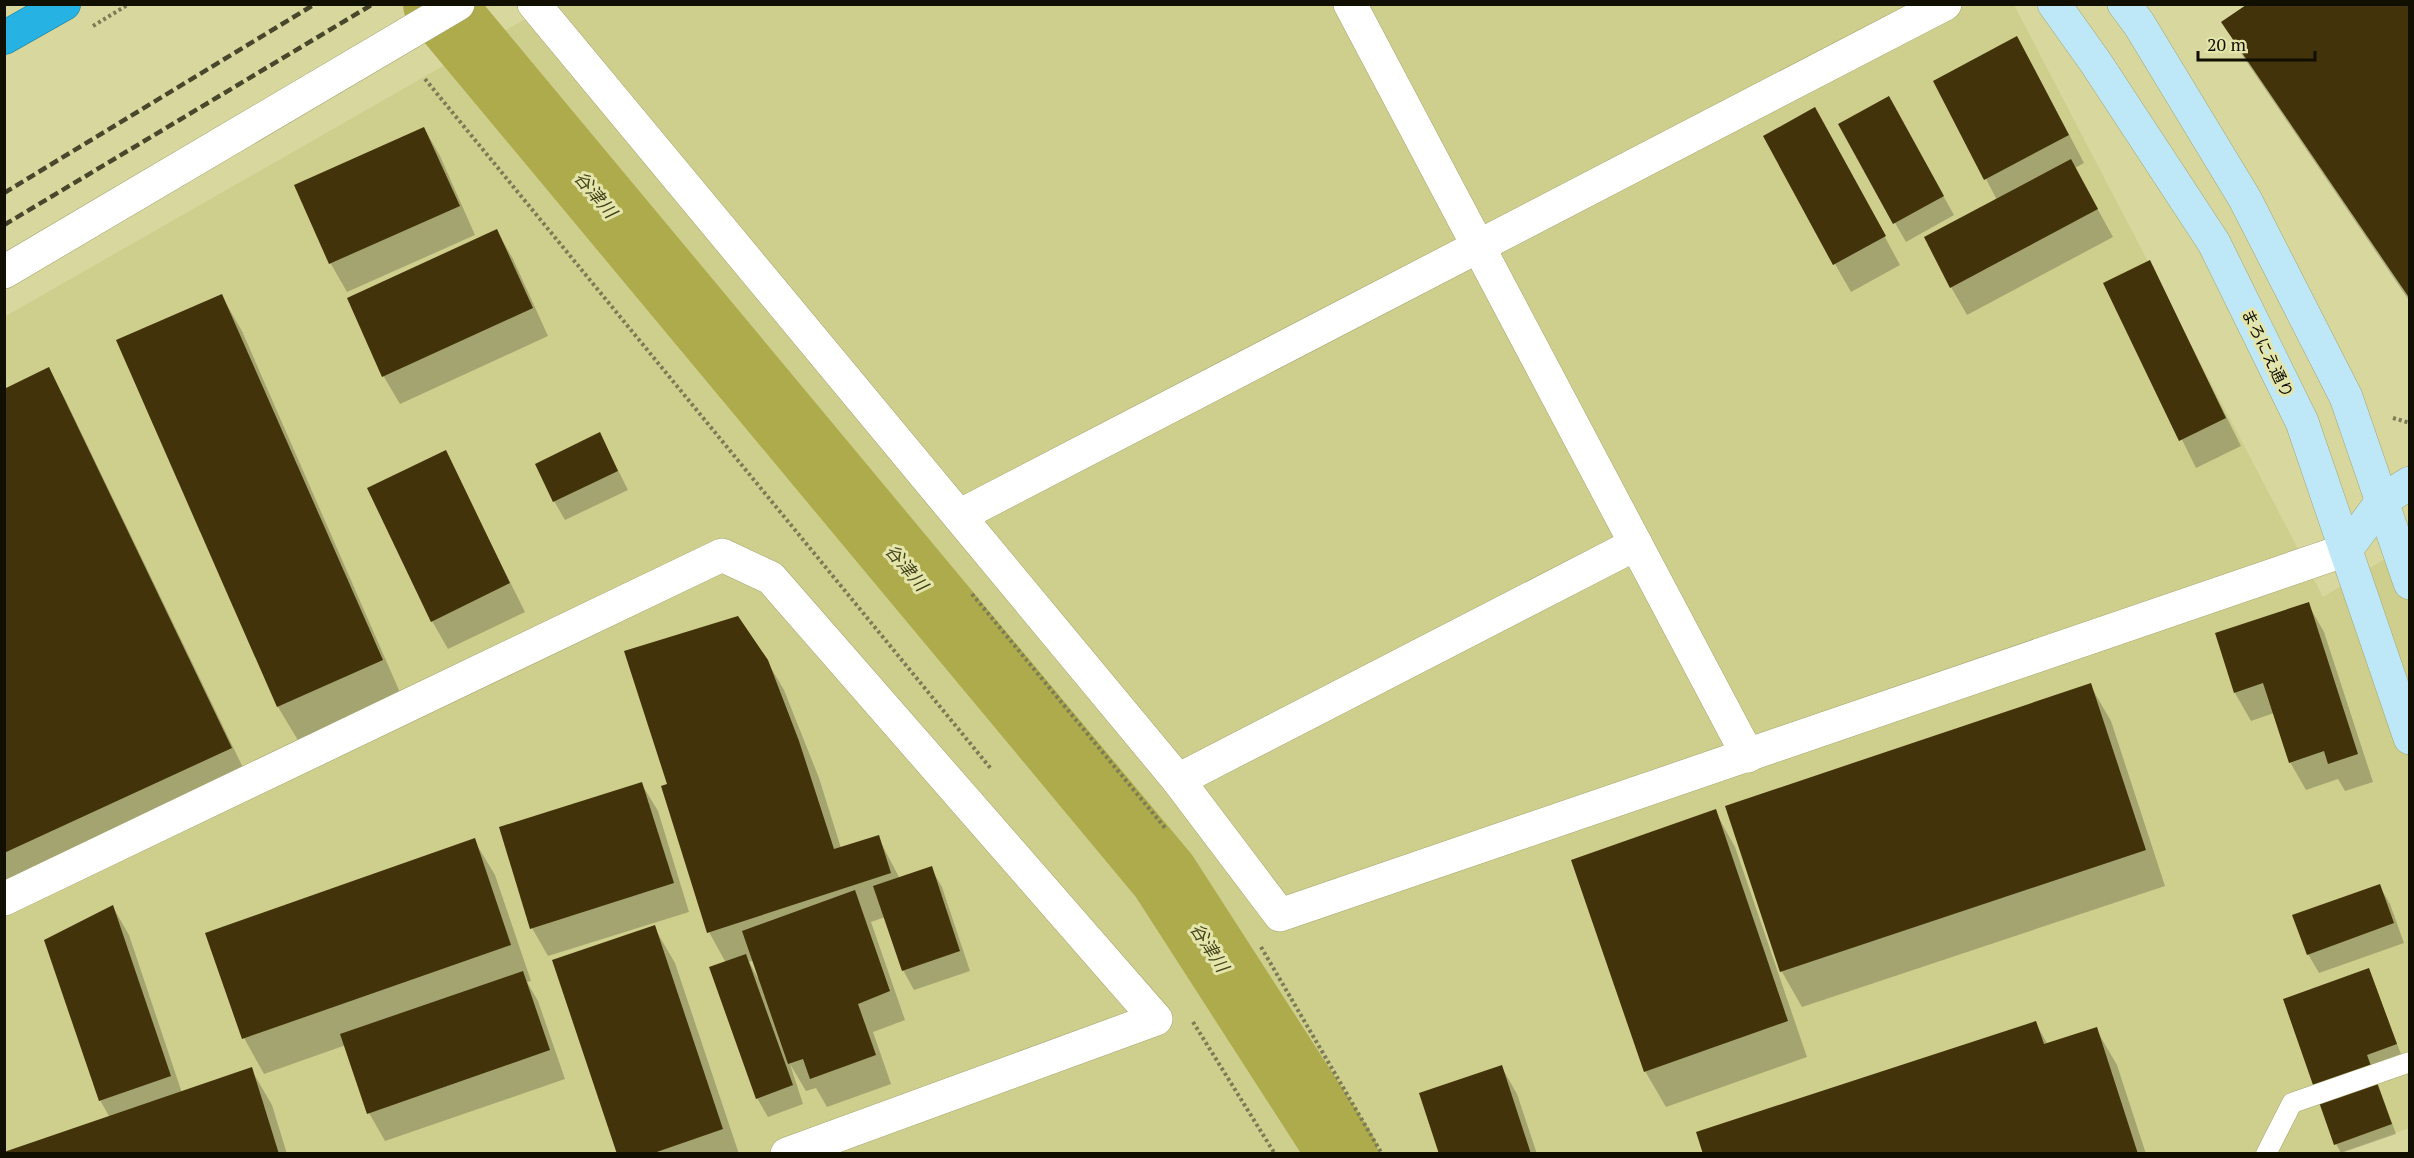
<svg xmlns="http://www.w3.org/2000/svg" width="2414" height="1158" font-family="'PT Serif','Noto Sans JP',serif">
<style>
.built{fill:#cece8d}
.shadow{fill:#0003;fill-rule:evenodd}
.lines{fill:none;stroke-linecap:round;stroke-linejoin:round}
.river{stroke:#adab4b;stroke-width:70}
.building{fill:#42330a}
.lane-casing{stroke:#a6a66f;stroke-width:21}
.street-casing{stroke:#a6a66f;stroke-width:34}
.secondary-casing{stroke:#a6a66f;stroke-width:34}
.highway-casing{stroke:#1e7994;stroke-width:34}
.path{stroke:#7c7b56;stroke-width:4;stroke-dasharray:3 3;stroke-linecap:butt}
.lane{stroke:#fff;stroke-width:20}
.street{stroke:#fff;stroke-width:33}
.secondary{stroke:#bee8f7;stroke-width:33}
.highway{stroke:#26b2e3;stroke-width:33}
.rail{stroke:#48472c;stroke-width:4.5;stroke-dasharray:9 4.5;stroke-linecap:butt}
.labels{text-anchor:middle;dominant-baseline:central;stroke-width:6;stroke-linejoin:round;paint-order:stroke}
.street-label{font-size:16px;fill:#100f00;stroke:#e4e5ab}
.water-label{font-size:18px;font-style:italic;fill:#44441b;stroke:#e4e5ab}
</style>
<rect width="100%" height="100%" fill="#d7d79e"/>
<polygon class="built" points="550,5 2014,5 2323,597 2409,544 2409,1128 2336,1154 5,1153 4,317"/>
<g class="shadow">
<polygon points="2249,4 2410,4 2410,302 2244,58 2223,22"/>
<polygon points="2033,66 2084,163 2075,168 2113,237 1967,315 1951,287 1997,200 1935,82"/>
<polygon points="1899,117 1954,215 1906,242 1895,223"/>
<polygon points="424,128 440,156 475,235 347,292 331,264 296,185"/>
<polygon points="1831,137 1900,265 1851,292 1835,264"/>
<polygon points="497,231 513,259 548,336 400,404 384,377 348,299"/>
<polygon points="2149,262 2241,446 2196,468 2105,284"/>
<polygon points="221,295 242,331 402,697 299,742 278,707 118,341"/>
<polygon points="48,369 64,397 247,776 4,889 4,391"/>
<polygon points="600,434 628,490 565,520 554,501"/>
<polygon points="445,452 525,612 448,649 432,621"/>
<polygon points="2308,604 2324,632 2373,782 2345,791 2338,779 2306,790 2290,762 2274,713 2251,721 2235,693"/>
<path d="M767 661 784 690 819 778 841 848 878 837 900 879 931 868 942 887 970 971 914 990 903 970 885 917 871 922 905 1020 873 1032 891 1084 827 1107 816 1088 806 1091 790 1064 803 1104 768 1117 757 1098 726 963 709 932 663 787 669 785ZM754 960 760 977 758 978 749 962Z"/>
<polygon points="2090,685 2111,721 2165,886 1802,1007 1782,972 1727,807"/>
<polygon points="641,783 658,811 689,912 548,956 532,928"/>
<polygon points="1715,811 1735,847 1807,1057 1666,1107 1645,1071"/>
<polygon points="474,840 495,875 531,981 527,982 538,1001 565,1079 385,1141 369,1113 346,1045 264,1074 244,1038"/>
<polygon points="2379,885 2390,904 2404,943 2319,973 2308,954"/>
<polygon points="113,907 129,935 182,1093 251,1069 272,1105 287,1154 6,1154 110,1118 100,1100"/>
<polygon points="654,927 675,963 739,1154 619,1154"/>
<polygon points="2369,970 2401,1054 2371,1065 2396,1134 2341,1153 2336,1144"/>
<polygon points="2035,1022 2048,1045 2096,1029 2117,1065 2146,1154 1705,1154"/>
<polygon points="1501,1066 1517,1094 1537,1154 1441,1154"/>
</g>
<g class="lines">
<polyline class="river" points="438,4 1164,876 1343,1154"/>
</g>
<g class="building">
<polygon points="2246,5 2410,5 2410,299 2221,22"/>
<polygon points="2017,36 2069,135 1984,180 1933,81"/>
<polygon points="1889,96 1944,196 1893,224 1838,124"/>
<polygon points="1815,107 1886,236 1833,265 1763,136"/>
<polygon points="424,127 460,206 329,264 294,185"/>
<polygon points="2071,159 2098,209 1950,288 1924,237"/>
<polygon points="497,229 533,308 382,377 347,298"/>
<polygon points="2150,260 2226,418 2179,441 2103,283"/>
<polygon points="222,294 383,660 277,707 116,340"/>
<polygon points="49,367 232,748 4,853 4,389"/>
<polygon points="600,432 618,471 553,502 535,464"/>
<polygon points="446,450 510,583 431,622 367,488"/>
<polygon points="2309,602 2358,754 2328,764 2324,751 2289,763 2263,683 2234,693 2215,633"/>
<polygon points="738,616 768,660 799,741 834,849 879,835 891,873 707,933 661,786 667,784 624,651"/>
<polygon points="2091,683 2146,850 1780,972 1725,806"/>
<polygon points="642,782 674,883 530,929 499,827"/>
<polygon points="1716,809 1788,1021 1644,1072 1571,860"/>
<polygon points="475,838 511,945 242,1039 205,933"/>
<polygon points="932,866 960,951 902,971 873,886"/>
<polygon points="2380,884 2394,923 2307,955 2292,915"/>
<polygon points="855,890 890,991 858,1004 876,1055 810,1079 803,1059 788,1064 742,931"/>
<polygon points="113,905 171,1076 99,1101 44,940"/>
<polygon points="655,925 723,1129 651,1154 617,1154 552,960"/>
<polygon points="746,954 793,1085 756,1099 709,967"/>
<polygon points="2369,968 2397,1044 2367,1055 2392,1124 2334,1145 2283,999"/>
<polygon points="523,971 550,1050 367,1114 340,1034"/>
<polygon points="2036,1021 2044,1044 2097,1027 2138,1154 1703,1154 1696,1132"/>
<polygon points="1502,1065 1531,1154 1439,1154 1419,1093"/>
<polygon points="252,1067 279,1154 4,1154 4,1152"/>
</g>
<g class="lines">
<defs>
<polyline id="lane" points="2266,1154 2292,1103 2410,1062"/>
<g id="street">
<polyline points="534,4 1178,780 1280,915 2346,550"/>
<polyline points="1350,4 1748,756"/>
<polyline points="4,272 458,4"/>
<polyline points="959,516 1945,4"/>
<polyline points="1178,780 1636,544"/>
<polyline points="4,899 722,555 771,578 1156,1019 787,1154"/>
</g>
<g id="secondary">
<polyline points="2054,4 2096,63 2214,243 2302,422 2410,738"/>
<polyline points="2124,4 2139,24 2245,199 2346,397 2410,583"/>
<polyline points="2346,550 2383,500 2410,483"/>
</g>
<polyline id="highway" points="4,38 64,4"/>
</defs>
<use href="#lane" class="lane-casing"/>
<use href="#street" class="street-casing"/>
<use href="#secondary" class="secondary-casing"/>
<use href="#highway" class="highway-casing"/>
<g class="path">
<polyline points="93,26 129,4"/>
<polyline points="425,79 992,770"/>
<polyline points="2393,418 2410,423"/>
<polyline points="972,594 1166,829"/>
<polyline points="1261,947 1382,1154"/>
<polyline points="1193,1022 1275,1154"/>
</g>
<use href="#lane" class="lane"/>
<use href="#street" class="street"/>
<use href="#secondary" class="secondary"/>
<use href="#highway" class="highway"/>
<g class="rail">
<polyline points="4,193 315,4"/>
<polyline points="4,225 373,4"/>
</g>
</g>
<g class="labels">
<g class="street-label">
<text transform="translate(2268 353) rotate(64)">まろにえ通り</text>
</g>
<g class="water-label">
<text transform="translate(596 194) rotate(50)">谷津川</text>
<text transform="translate(907 567) rotate(50)">谷津川</text>
<text transform="translate(1210 947) rotate(57)">谷津川</text>
</g>
</g>
<rect width="2414" height="1158" fill="none" stroke="#100f00" stroke-width="12"/>
<path d="M2198 51v9h117v-9" fill="none" stroke="#100f00" stroke-width="3"/>
<text x="2207" y="51" font-size="18" fill="#100f00" stroke="#e4e5ab" stroke-width="4.5" paint-order="stroke">20 m</text>
</svg>
